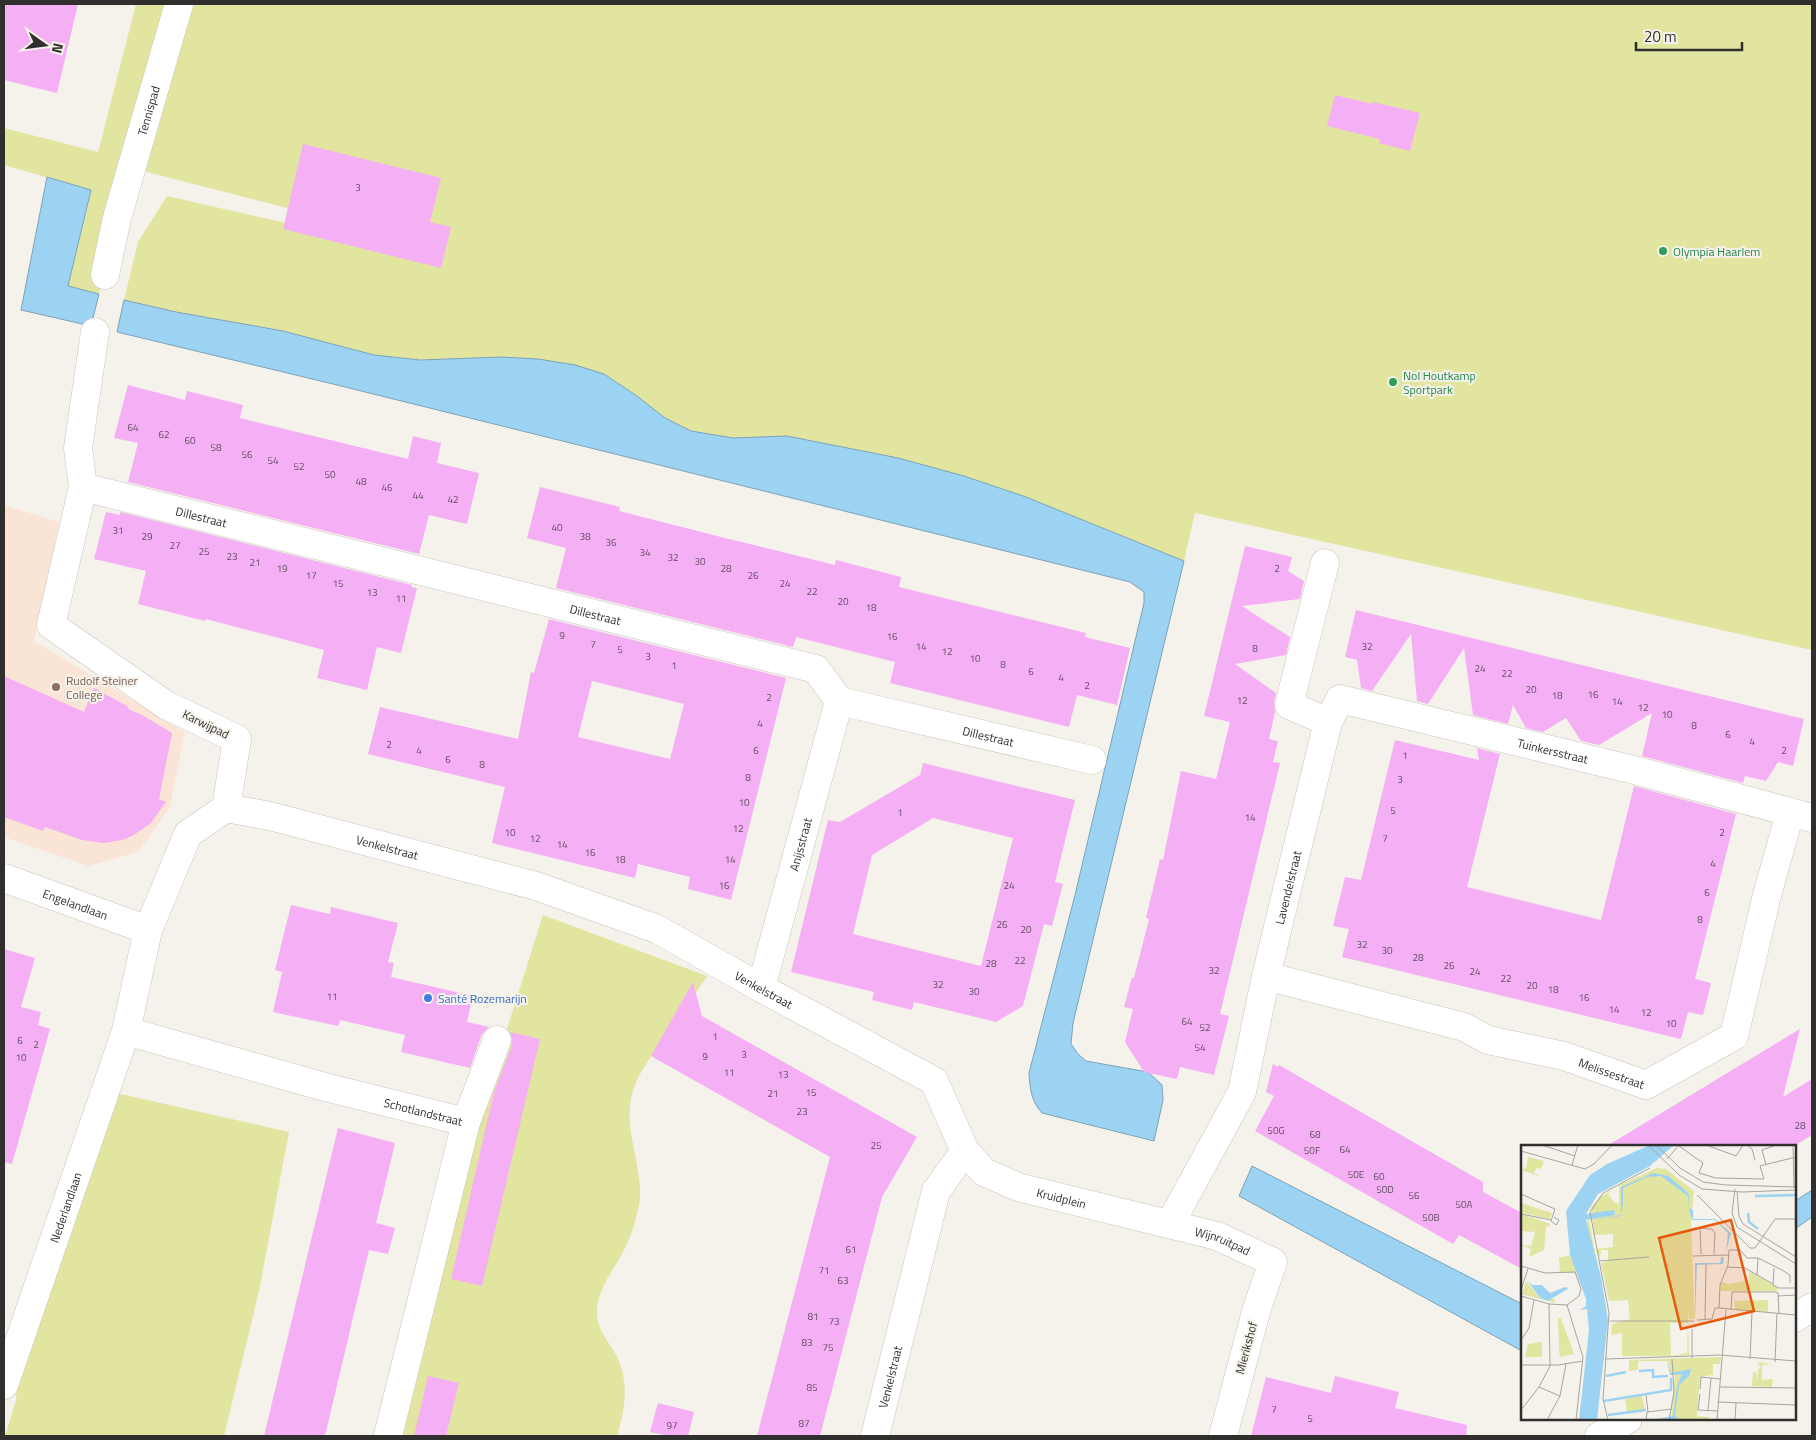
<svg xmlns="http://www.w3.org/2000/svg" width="1816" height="1440" font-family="'Titillium Web',sans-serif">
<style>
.education{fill:#f9e4d5}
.green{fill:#e1e5a0}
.water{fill:#9cd3f3;stroke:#7ca2b8}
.building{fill:#f5aff5;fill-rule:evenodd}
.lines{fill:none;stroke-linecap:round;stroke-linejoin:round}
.minor-casing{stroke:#c8c5be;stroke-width:29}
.minor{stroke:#fff;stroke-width:28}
.leisure-dot{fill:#2e9e5b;stroke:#f5f2eb;stroke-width:2}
.education-dot{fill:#8d6e63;stroke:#f5f2eb;stroke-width:2}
.shop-dot{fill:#3f7fe0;stroke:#f5f2eb;stroke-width:2}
.labels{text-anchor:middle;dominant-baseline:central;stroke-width:4;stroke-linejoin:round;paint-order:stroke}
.number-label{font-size:10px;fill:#614f5f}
.street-label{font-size:12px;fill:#302f2d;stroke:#f5f2eb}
.leisure-label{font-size:12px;fill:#27864d;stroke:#f5f2eb;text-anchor:start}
.education-label{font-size:12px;fill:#785e54;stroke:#f5f2eb;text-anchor:start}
.shop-label{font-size:12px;fill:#366cbe;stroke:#f5f2eb;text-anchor:start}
.inset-river{fill:none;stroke:#9cd3f3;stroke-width:2.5}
.inset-road{fill:none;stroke:#a6a49f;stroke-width:1}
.view{fill:#e8590c;fill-opacity:0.15;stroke:#e8590c;stroke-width:2.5}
.inset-edge{fill:none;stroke:#302f2d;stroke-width:2.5}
</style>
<rect width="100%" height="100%" fill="#f5f2eb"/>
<polygon class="education" points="4,505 59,522 34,641 185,732 170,807 138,852 88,866 4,837"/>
<g class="green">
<polygon points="136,4 1812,4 1812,650 1195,513 1184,561 1026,497 964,476 898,458 787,436 733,438 691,431 665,418 637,396 604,374 575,365 538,359 501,357 420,360 374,355 283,331 176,312 124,300 138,242 167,196 295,225 444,248 139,170 123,199 99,294 68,286 91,190 4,165 4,128 98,152"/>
<path d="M543 915 707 976C694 996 680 1016 666 1035 651 1057 633 1078 630 1105 626 1142 648 1178 637 1214 634 1225 631 1236 626 1246 616 1268 595 1290 597 1315 598 1332 609 1341 616 1355 630 1382 625 1409 617 1436H399L468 1152Z"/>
<polygon points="116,1093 289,1132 259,1291 224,1436 5,1436 16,1400 17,1383"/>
</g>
<g class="water">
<polygon points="47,177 91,190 68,286 99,294 91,326 21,310"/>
<path d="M124 300 176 312 283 331 374 355 420 360 501 357 538 359 575 365 604 374 637 396 665 418 691 431 733 438 787 436 898 458 964 476 1026 497 1184 561 1073 1023 1071 1044 1078 1054 1086 1061 1148 1072 1162 1085 1163 1100 1154 1141 1042 1113C1031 1101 1030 1089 1029 1073L1075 895 1144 603V592L1130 582 337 385 117 332Z"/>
<polygon points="1252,1166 1522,1304 1522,1351 1239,1196"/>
<polygon points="1812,1190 1812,1217 1795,1229 1795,1201"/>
</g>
<g class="building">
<polygon points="4,4 78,4 57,93 4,80"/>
<polygon points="1335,95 1372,104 1373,102 1420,113 1410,151 1379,143 1380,139 1327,126"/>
<polygon points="303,144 441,178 430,222 451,227 441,268 283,229"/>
<polygon points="128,385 185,400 187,391 243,405 240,418 408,459 413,436 441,443 437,463 479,473 467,524 429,515 419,554 128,482 138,443 114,438"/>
<polygon points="540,487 620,507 619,511 725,538 835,565 836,560 901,577 899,587 1086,633 1085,637 1130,648 1117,705 1077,695 1069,727 890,683 895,662 796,637 793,647 556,588 566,548 527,538"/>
<polygon points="106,512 120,515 120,512 412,585 411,587 417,588 401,653 377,647 367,690 317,678 324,650 206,619 205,621 138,604 146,571 94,559"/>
<polygon points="1245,546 1292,557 1288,571 1304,581 1300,599 1242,606 1290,637 1286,655 1235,664 1276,693 1274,702 1275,712 1269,739 1278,741 1273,762 1280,763 1220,1014 1229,1016 1214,1075 1180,1067 1177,1079 1144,1072 1125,1042 1133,1009 1124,1007 1132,977 1134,978 1149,919 1146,918 1160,859 1163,860 1181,771 1216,779 1230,722 1204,716"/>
<polygon points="1356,610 1804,719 1793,766 1778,762 1766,781 1745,776 1743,783 1642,756 1652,713 1599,745 1581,741 1566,718 1543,732 1526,728 1513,705 1508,724 1473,715 1464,648 1428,704 1417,701 1411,634 1372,691 1361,688 1357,660 1345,657"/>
<path d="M549 619 786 678 731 900 688 889 690 877 638 864 635 878 492 843 505 787 368 754 380 707 518 739 531 672 534 673ZM592 681 684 704 670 759 578 737Z"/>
<polygon points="4,676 84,712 94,688 127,706 130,710 142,715 172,733 159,799 166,802 150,824 132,836 122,840 104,843 82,840 45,827 43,831 4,817"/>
<polygon points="1395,740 1479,760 1477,748 1500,754 1467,887 1601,920 1634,786 1736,814 1695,979 1711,983 1703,1015 1688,1012 1681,1039 1342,957 1349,929 1333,926 1345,877 1361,880"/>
<path d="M923 763 1075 800 1055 882 1063 884 1052 926 1044 924 1023 1006 996 1022 914 1002 912 1010 872 1000 874 992 791 972 828 820 840 822 920 775ZM933 818 1013 838 981 966 853 934 872 855Z"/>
<polygon points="291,905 330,914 331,907 398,923 388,962 394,963 391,977 473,996 467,1022 489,1027 482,1034 470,1068 401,1052 405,1035 340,1020 338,1026 273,1012 282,972 275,970"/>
<polygon points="4,949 35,958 21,1007 41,1012 38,1025 50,1029 12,1164 4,1162"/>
<polygon points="693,982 702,1016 917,1137 882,1197 820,1436 757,1436 830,1157 651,1056"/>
<polygon points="1800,1029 1783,1097 1812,1079 1812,1135 1794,1146 1607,1146"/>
<polygon points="510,1032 540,1039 482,1286 451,1279 494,1092 512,1046 512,1038"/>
<polygon points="1273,1064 1278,1067 1279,1065 1483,1182 1483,1192 1522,1213 1522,1269 1459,1235 1453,1244 1255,1131 1274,1096 1266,1092"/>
<polygon points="338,1128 395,1143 376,1223 395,1228 388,1254 369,1250 325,1436 264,1436"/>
<polygon points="428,1376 459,1383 446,1436 414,1436"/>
<polygon points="1335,1376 1399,1392 1395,1408 1467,1425 1466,1436 1251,1436 1266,1377 1331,1393"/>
<polygon points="658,1403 694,1412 688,1436 669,1436 650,1432"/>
</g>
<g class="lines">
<defs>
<g id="minor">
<path id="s1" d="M105 275 117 218 179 4"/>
<path id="s2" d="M83 487 816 669 839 701 1092 760"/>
<path id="s3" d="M1328 722 1340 699 1634 770 1812 818"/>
<path id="s4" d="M226 808 270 816 536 886 657 929 761 988 934 1081 965 1151 984 1172 1018 1187 1217 1236 1273 1262 1257 1308 1223 1436"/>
<path id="s5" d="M4 878 148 930"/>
<path id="s6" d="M1266 976 1464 1027 1488 1040 1564 1056 1646 1085 1734 1036 1767 895 1790 813"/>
<path id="s7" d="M761 988 839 701"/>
<path id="s8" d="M126 1031 325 1087 466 1122 388 1436"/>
<polyline points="466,1122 497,1040"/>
<path id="s9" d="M1170 1224 1242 1092 1266 976 1328 722 1289 705 1325 563"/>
<polyline points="1795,1318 1812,1307"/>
<path id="s10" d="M4 1385 126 1031 148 930 188 834 226 808 237 739 166 705 51 625 83 487 78 448 95 332"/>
<path id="s11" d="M875 1436 936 1191 965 1151"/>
<polyline points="1599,1436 1628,1419"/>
</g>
</defs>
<use href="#minor" class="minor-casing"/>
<use href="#minor" class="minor"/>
</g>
<g class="leisure-dot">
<circle cx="1663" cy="251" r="5"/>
<circle cx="1393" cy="382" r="5"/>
</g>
<circle class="education-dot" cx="56" cy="687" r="5"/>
<circle class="shop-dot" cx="428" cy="998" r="5"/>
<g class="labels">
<g class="number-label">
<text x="358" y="187">3</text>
<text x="133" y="427">64</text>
<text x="164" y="434">62</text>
<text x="190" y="440">60</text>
<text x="216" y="447">58</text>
<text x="247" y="454">56</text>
<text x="273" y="460">54</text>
<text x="299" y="466">52</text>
<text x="330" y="474">50</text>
<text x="361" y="481">48</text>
<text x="387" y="487">46</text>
<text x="418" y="495">44</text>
<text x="453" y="499">42</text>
<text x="557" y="527">40</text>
<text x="118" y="530">31</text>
<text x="147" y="536">29</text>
<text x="585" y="536">38</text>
<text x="611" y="542">36</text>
<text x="175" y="545">27</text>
<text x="204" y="551">25</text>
<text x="645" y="552">34</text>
<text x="232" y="556">23</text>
<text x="673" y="557">32</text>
<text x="700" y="561">30</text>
<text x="255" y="562">21</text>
<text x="282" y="568">19</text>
<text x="726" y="568">28</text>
<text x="1277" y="568">2</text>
<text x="311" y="575">17</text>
<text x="753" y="575">26</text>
<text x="338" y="583">15</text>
<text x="785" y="583">24</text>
<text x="812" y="591">22</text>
<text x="372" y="592">13</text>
<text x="401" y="598">11</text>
<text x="843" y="601">20</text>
<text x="871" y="607">18</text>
<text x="562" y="635">9</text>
<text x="892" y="636">16</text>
<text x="593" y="644">7</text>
<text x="921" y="646">14</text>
<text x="1367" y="646">32</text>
<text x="1255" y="648">8</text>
<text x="620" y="649">5</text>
<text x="947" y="651">12</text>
<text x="648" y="656">3</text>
<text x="975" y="658">10</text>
<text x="1003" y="664">8</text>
<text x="674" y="665">1</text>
<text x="1480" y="668">24</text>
<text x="1031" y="671">6</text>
<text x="1507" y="673">22</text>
<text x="1061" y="677">4</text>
<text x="1087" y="685">2</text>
<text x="1531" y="689">20</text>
<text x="1593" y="694">16</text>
<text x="1557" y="695">18</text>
<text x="769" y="697">2</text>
<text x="1242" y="700">12</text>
<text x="1617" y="701">14</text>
<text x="1643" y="707">12</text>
<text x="1667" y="714">10</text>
<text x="760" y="723">4</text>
<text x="1694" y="725">8</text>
<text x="1728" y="734">6</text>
<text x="1752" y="741">4</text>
<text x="389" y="744">2</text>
<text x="419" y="750">4</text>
<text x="756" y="750">6</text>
<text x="1784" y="750">2</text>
<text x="1405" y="755">1</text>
<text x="448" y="759">6</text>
<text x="482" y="764">8</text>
<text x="748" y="777">8</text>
<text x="1400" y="779">3</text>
<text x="744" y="802">10</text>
<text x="1393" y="810">5</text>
<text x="900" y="812">1</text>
<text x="1250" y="817">14</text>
<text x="738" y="828">12</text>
<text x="510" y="832">10</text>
<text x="1722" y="832">2</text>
<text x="535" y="838">12</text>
<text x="1385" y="838">7</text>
<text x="562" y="844">14</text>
<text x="590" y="852">16</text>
<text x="620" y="859">18</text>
<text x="730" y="859">14</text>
<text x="1713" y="863">4</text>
<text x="724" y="885">16</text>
<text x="1009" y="885">24</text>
<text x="1707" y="892">6</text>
<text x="1700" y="919">8</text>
<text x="1002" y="924">26</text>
<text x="1026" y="929">20</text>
<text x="1362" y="944">32</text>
<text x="1387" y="950">30</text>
<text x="1418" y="957">28</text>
<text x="1020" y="960">22</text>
<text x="991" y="963">28</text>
<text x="1449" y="965">26</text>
<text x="1214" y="970">32</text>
<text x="1475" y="971">24</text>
<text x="1506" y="978">22</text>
<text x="938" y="984">32</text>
<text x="1532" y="985">20</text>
<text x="1553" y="989">18</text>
<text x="974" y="991">30</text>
<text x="332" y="996">11</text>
<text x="1584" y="997">16</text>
<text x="1614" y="1009">14</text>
<text x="1646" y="1012">12</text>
<text x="1187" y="1021">64</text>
<text x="1671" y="1023">10</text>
<text x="1205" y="1027">52</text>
<text x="715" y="1036">1</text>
<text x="20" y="1040">6</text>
<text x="36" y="1044">2</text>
<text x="1200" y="1047">54</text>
<text x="744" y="1054">3</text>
<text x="705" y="1056">9</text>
<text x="21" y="1057">10</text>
<text x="729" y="1072">11</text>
<text x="783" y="1074">13</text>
<text x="811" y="1092">15</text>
<text x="773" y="1093">21</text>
<text x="802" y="1111">23</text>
<text x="1800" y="1125">28</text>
<text x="1276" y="1130">50G</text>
<text x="1315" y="1134">68</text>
<text x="876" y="1145">25</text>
<text x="1345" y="1149">64</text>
<text x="1312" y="1150">50F</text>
<text x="1356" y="1174">50E</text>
<text x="1379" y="1176">60</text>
<text x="1385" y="1189">50D</text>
<text x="1414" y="1195">56</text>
<text x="1464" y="1204">50A</text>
<text x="1431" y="1217">50B</text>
<text x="851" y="1249">61</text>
<text x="824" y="1270">71</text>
<text x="843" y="1280">63</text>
<text x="813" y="1316">81</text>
<text x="834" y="1321">73</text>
<text x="807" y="1342">83</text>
<text x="828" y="1347">75</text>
<text x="812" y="1387">85</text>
<text x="1274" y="1409">7</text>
<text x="1310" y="1418">5</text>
<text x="804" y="1423">87</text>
<text x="672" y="1425">97</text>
</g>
<g class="street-label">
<text stroke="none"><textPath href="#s1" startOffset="170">Tennispad</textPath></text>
<text stroke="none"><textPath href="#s2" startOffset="122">Dillestraat</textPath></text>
<text stroke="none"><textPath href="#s2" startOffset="528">Dillestraat</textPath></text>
<text transform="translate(206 724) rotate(26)">Karwijpad</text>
<text stroke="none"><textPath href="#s2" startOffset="948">Dillestraat</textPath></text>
<text stroke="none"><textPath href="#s3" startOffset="245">Tuinkersstraat</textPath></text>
<text stroke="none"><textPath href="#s7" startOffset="149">Anijsstraat</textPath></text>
<text stroke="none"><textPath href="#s4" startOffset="166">Venkelstraat</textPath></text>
<text stroke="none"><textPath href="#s9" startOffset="360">Lavendelstraat</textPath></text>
<text stroke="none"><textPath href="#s5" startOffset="76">Engelandlaan</textPath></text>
<text stroke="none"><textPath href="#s4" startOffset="571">Venkelstraat</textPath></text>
<text stroke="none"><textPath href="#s6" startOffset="360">Melissestraat</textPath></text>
<text stroke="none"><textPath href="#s8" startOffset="308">Schotlandstraat</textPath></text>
<text stroke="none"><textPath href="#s4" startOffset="951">Kruidplein</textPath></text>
<text stroke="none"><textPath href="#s10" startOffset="188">Nederlandlaan</textPath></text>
<text stroke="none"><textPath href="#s4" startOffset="1118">Wijnruitpad</textPath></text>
<text transform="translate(1246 1348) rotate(-75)">Mierikshof</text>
<text stroke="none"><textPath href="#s11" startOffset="61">Venkelstraat</textPath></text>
</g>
<g class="leisure-label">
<text x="1673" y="251">Olympia Haarlem</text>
<text x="1403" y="375">Nol Houtkamp<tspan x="1403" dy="14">Sportpark</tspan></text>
</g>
<g class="education-label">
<text x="66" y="680">Rudolf Steiner<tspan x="66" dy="14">College</tspan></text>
</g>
<g class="shop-label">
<text x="438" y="998">Santé Rozemarijn</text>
</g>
</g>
<g transform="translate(1521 1145)">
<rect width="275" height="275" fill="#f5f2eb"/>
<path d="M7 12 23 16 20 24 15 23 13 28 21 32 0 25 5 23ZM136 23 145 24 173 46 170 76 174 174H168L167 167 168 210 152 211 166 208 167 178H149L150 211H101V188L90 190 91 179 109 174 107 155 88 156 80 118 87 116V105H80L79 113 75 104 92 102V89L73 90 70 62 79 52 91 45 87 49 93 57 98 59V40ZM0 58 31 68 29 74 0 68ZM0 69 30 79 25 83 23 105 8 112 10 104 0 100 10 101 14 87 0 86ZM68 73 73 102 77 120 65 79ZM49 110 61 138 59 139 56 128 39 127 38 113ZM228 126 257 143 256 146H199L200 137 208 139 228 135ZM5 136 19 153 33 154 35 158 1 149ZM247 155V167L214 165 213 156ZM37 173H40L53 209 39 212 38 205 43 206 38 204ZM21 197V212H4L7 199ZM200 212 199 219H192V230L179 232 176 271 188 272V275L150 274 154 230 150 228 147 216H117V225L108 226V215ZM236 217 252 219 241 220V235L252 234 251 242 231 241 232 227H235L236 238 237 224 240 223ZM121 251 124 265 106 268 104 253Z" fill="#e1e5a0"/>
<path d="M129 0H153L129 21 77 49 65 69 93 65 94 70 65 75 80 132 87 175 76 275H58L68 185 66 164 59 165 65 161V154L49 110 45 66 69 30 86 19ZM132 28 147 31 166 47 168 50V63L172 65V74H194L210 88 205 107 207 88 194 75H171L168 64 167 51 140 31 126 32 102 43V59L100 71 74 75 100 70V42ZM200 112H203L202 119 176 120 174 174V118H199ZM6 135 11 140H21L29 148 44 142 48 143 27 156 19 153ZM146 216 150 228 170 224 168 231 158 240 154 270 157 275H129L152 271 156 241 161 229 149 230Z" fill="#9cd3f3"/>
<path class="inset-river" d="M234 51 275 50M227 68 228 77 237 84M65 212 83 214M118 226 132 225V232L147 231M85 231 105 227M83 256 150 245V233M87 270 125 265"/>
<path class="inset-road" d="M127 0 158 30 181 44 221 47 275 45M135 0 159 23 182 37 205 40 275 42M185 0 215 11 222 0M226 0 231 4 234 15M272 0 273 43M24 1 54 11M158 1 182 18 178 28 195 33 243 34 239 21 275 12M0 6 64 24 73 19 91 0M146 14 158 0M51 20 57 0M245 20 241 5 255 0M214 44 211 68 216 82 275 119M216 46 218 71 222 79 275 112M0 49 34 64 30 76 35 80 38 75 33 72M176 50 229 103H234L254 74H275M0 69 30 75M173 83 191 84 194 88 193 109M179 84 180 109M172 111 207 110M78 116 128 112M0 121 24 128 54 127 60 144 58 151 46 160 28 159 0 151M206 122 224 123 252 139M253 123 252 140 258 143H275M236 130 237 113M0 145 7 124M257 151 275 150M46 160 62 212 55 275M198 163 199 140 207 120 208 105H219L226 113H237L261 125 269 130V138M198 163 275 170M210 165 211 147H254L257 148 258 169M184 174 185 120M176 175 191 174 194 163H198M89 176H173M0 195 8 183 13 155M171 213V184M85 214 199 210 275 216M229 214 231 167M254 217 256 169M0 220H37L62 216M18 242 39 251M199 242 275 243M179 244 180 232 199 234M179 249 177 265 197 266M125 250 127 267M197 257 275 260M0 265 18 242 29 221 28 159M187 266 190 233M26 275 39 251 45 219M87 275 82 254 88 168 69 67 82 48 129 23M125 275 126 267 151 264M148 275 153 247 151 214M196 275 205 165M214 275 215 258"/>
<path class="view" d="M210 75 233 166 160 184 138 93Z"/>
<rect width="275" height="275" class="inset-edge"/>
</g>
<rect width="1816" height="1440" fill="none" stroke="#302f2d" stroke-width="10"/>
<g transform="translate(45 45) rotate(104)" stroke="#f5f2eb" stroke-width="4" paint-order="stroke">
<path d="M0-4L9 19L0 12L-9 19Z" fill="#302f2d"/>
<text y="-8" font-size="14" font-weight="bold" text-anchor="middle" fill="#302f2d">N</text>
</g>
<path d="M1636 42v8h106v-8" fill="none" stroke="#302f2d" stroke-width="2.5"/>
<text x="1644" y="42" font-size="15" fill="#302f2d" stroke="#f5f2eb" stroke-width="4" paint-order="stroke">20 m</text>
</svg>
